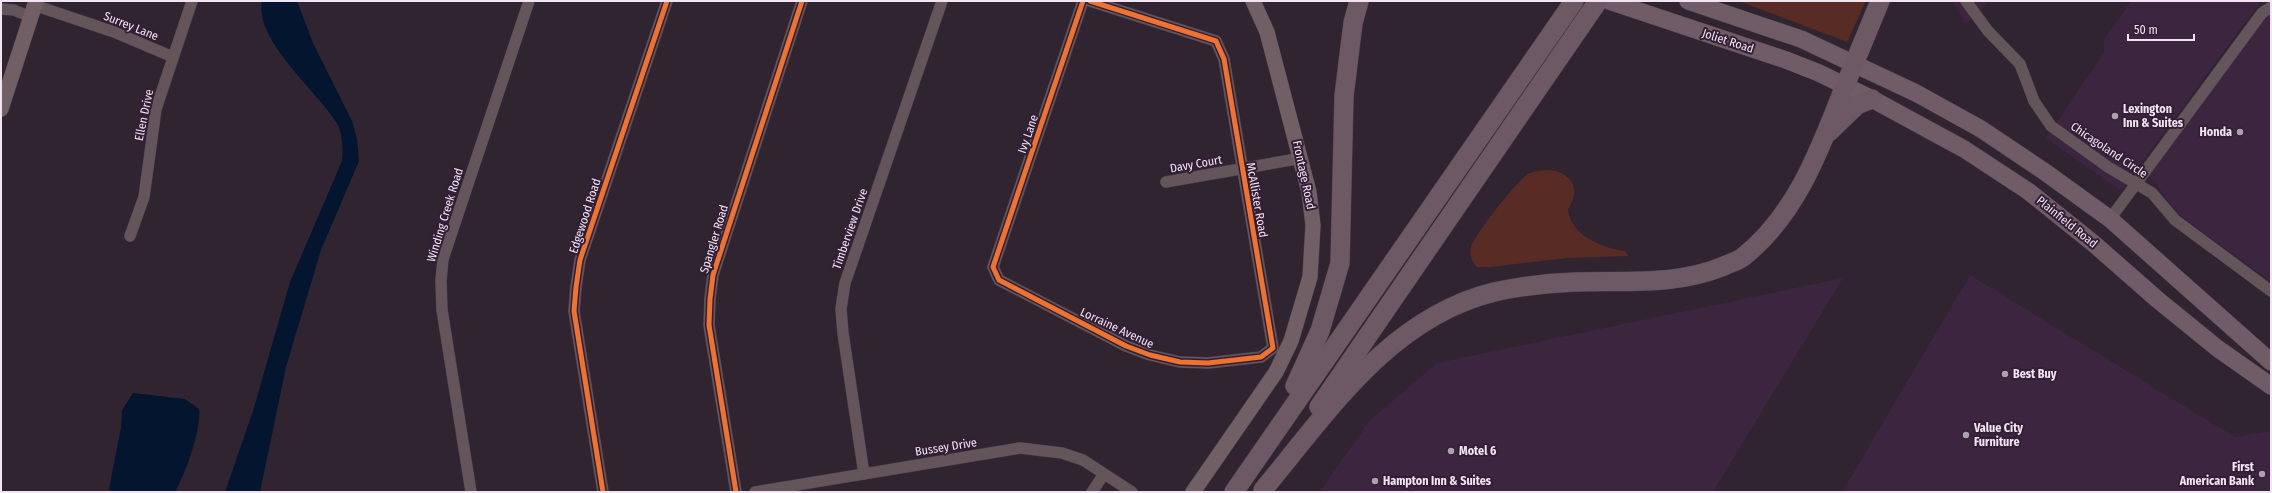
<svg xmlns="http://www.w3.org/2000/svg" width="2272" height="493" font-family="'Fira Sans Condensed',sans-serif">
<style>
.built{fill:#3c253e}
.green{fill:#582c25}
.water{fill:#041530}
.lines{fill:none;stroke-linecap:round;stroke-linejoin:round}
.street-casing{stroke:#49404a;stroke-width:12}
.secondary-casing{stroke:#49404a;stroke-width:16}
.primary-casing{stroke:#49404a;stroke-width:18}
.highway-casing{stroke:#49404a;stroke-width:20}
.street{stroke:#64555b;stroke-width:11}
.secondary{stroke:#715f66;stroke-width:15}
.primary{stroke:#705c66;stroke-width:17}
.highway{stroke:#6c5963;stroke-width:19}
.cycleway-casing{stroke:#331f35;stroke-width:8}
.cycleway{stroke:#ef722f;stroke-width:5}
.poi-dot{fill:#aea1af;stroke:#331f35;stroke-width:1.5}
.labels{text-anchor:middle;dominant-baseline:central;stroke-width:4;stroke-linejoin:round;paint-order:stroke}
.street-label{font-size:12px;fill:#f2e5f3;stroke:#331f35}
.poi-label{font-size:12px;font-weight:bold;fill:#f2e5f3;stroke:#331f35;text-anchor:start}
</style>
<rect width="100%" height="100%" fill="#2f2430"/>
<g class="built">
<polygon points="1952,1 1990,1 1966,24"/>
<polygon points="2131,1 2261,1 2121,191 2046,138 2104,53 2104,40"/>
<polygon points="2271,3 2271,282 2179,215 2149,176"/>
<polygon points="1970,275 2235,437 2271,431 2271,492 1842,492"/>
<polygon points="1843,278 1713,492 1319,492 1370,420 1437,363"/>
</g>
<g class="green">
<polygon points="1739,1 1866,1 1847,42"/>
<path d="M1551 170C1573 174 1581 190 1568 209 1570 235 1602 248 1625 251L1628 256 1566 258 1491 267H1477C1472 262 1469 255 1471 247 1476 233 1517 180 1530 173 1536 171 1544 170 1551 170Z"/>
</g>
<g class="water">
<path d="M262 1H297L313 43 352 121 357 139 359 161 321 250 286 367 260 492H225L253 411 290 282 342 161C343 150 343 132 336 122 317 91 254 40 262 1Z"/>
<path d="M133 393 185 399 199 409C202 428 185 475 175 492H114L109 489 121 428 122 410Z"/>
</g>
<g class="lines">
<defs>
<g id="street">
<polyline points="1083,1 993,267 999,280 1126,346 1150,355 1180,362 1208,363 1261,357 1273,348 1224,59 1216,41 1090,1"/>
<polyline points="1966,1 1988,31 2020,64 2034,101 2051,126 2108,167 2152,193 2175,220 2271,291"/>
<polyline points="34,5 114,32 173,57"/>
<polyline points="1,9 14,10 31,17"/>
<polyline points="1166,182 1302,158"/>
<polyline points="2110,219 2262,13 2271,7"/>
<polyline points="130,236 144,197 156,109 192,1"/>
<polyline points="864,474 843,333 841,309 845,283 942,1"/>
<polyline points="471,492 442,310 441,281 443,259 529,1"/>
<polyline points="603,492 574,311 576,287 580,260 667,1"/>
<polyline points="736,492 709,325 710,299 713,275 802,1"/>
<polyline points="755,492 1020,448 1062,453 1083,460 1132,492"/>
<polyline points="1092,492 1104,474"/>
</g>
<g id="secondary">
<polyline points="1,109 36,1"/>
<polyline points="1193,492 1276,372 1291,341 1310,277 1313,225 1309,192 1267,32 1253,1"/>
</g>
<g id="primary">
<polyline points="1609,1 1786,60 1819,73 1872,99 1964,149 2028,191 2093,243 2158,300 2217,348 2271,386"/>
<polyline points="1688,1 1801,39 1916,93 1981,129 2045,172 2110,219 2271,362"/>
</g>
<g id="highway">
<polyline points="1829,132 1857,105 1872,99"/>
<polyline points="1295,386 1320,331 1340,263 1344,96 1353,23 1359,1"/>
<polyline points="1319,407 1598,1"/>
<path d="M1263 490C1328 412 1389 318 1494 292 1521 286 1548 283 1575 282 1626 280 1676 286 1724 266 1730 263 1738 261 1743 257 1795 216 1819 152 1842 93 1855 62 1867 32 1880 1"/>
<polyline points="1234,492 1574,1"/>
</g>
</defs>
<use href="#street" class="street-casing"/>
<use href="#secondary" class="secondary-casing"/>
<use href="#primary" class="primary-casing"/>
<use href="#highway" class="highway-casing"/>
<use href="#street" class="street"/>
<use href="#secondary" class="secondary"/>
<use href="#primary" class="primary"/>
<use href="#highway" class="highway"/>
<defs>
<g id="cycleway">
<polyline points="1083,1 993,267 999,280 1126,346 1150,355 1180,362 1208,363 1261,357 1273,348 1224,59 1216,41 1090,1"/>
<polyline points="603,492 574,311 576,287 580,260 667,1"/>
<polyline points="736,492 709,325 710,299 713,275 802,1"/>
</g>
</defs>
<use href="#cycleway" class="cycleway-casing"/>
<use href="#cycleway" class="cycleway"/>
</g>
<g class="poi-dot">
<circle cx="2115" cy="116" r="4"/>
<circle cx="2240" cy="132" r="4"/>
<circle cx="2005" cy="374" r="4"/>
<circle cx="1966" cy="435" r="4"/>
<circle cx="1451" cy="451" r="4"/>
<circle cx="2262" cy="474" r="4"/>
<circle cx="1375" cy="481" r="4"/>
</g>
<g class="labels">
<g class="street-label">
<text transform="translate(131 26) rotate(22)">Surrey Lane</text>
<text transform="translate(1728 41) rotate(18)">Joliet Road</text>
<text transform="translate(144 115) rotate(-78)">Ellen Drive</text>
<text transform="translate(1028 134) rotate(-71)">Ivy Lane</text>
<text transform="translate(2109 150) rotate(34)">Chicagoland Circle</text>
<text transform="translate(1196 164) rotate(-10)">Davy Court</text>
<text transform="translate(1304 175) rotate(78)">Frontage Road</text>
<text transform="translate(1257 200) rotate(80)">McAllister Road</text>
<text transform="translate(445 215) rotate(-73)">Winding Creek Road</text>
<text transform="translate(585 216) rotate(-72)">Edgewood Road</text>
<text transform="translate(2067 222) rotate(39)">Plainfield Road</text>
<text transform="translate(850 229) rotate(-71)">Timberview Drive</text>
<text transform="translate(714 239) rotate(-73)">Spangler Road</text>
<text transform="translate(1117 328) rotate(25)">Lorraine Avenue</text>
<text transform="translate(946 447) rotate(-9)">Bussey Drive</text>
</g>
<g class="poi-label">
<text x="2123" y="109">Lexington<tspan x="2123" dy="14">Inn &amp; Suites</tspan></text>
<text x="2232" y="132" text-anchor="end">Honda</text>
<text x="2013" y="374">Best Buy</text>
<text x="1974" y="428">Value City<tspan x="1974" dy="14">Furniture</tspan></text>
<text x="1459" y="451">Motel 6</text>
<text x="2254" y="467" text-anchor="end">First<tspan x="2254" dy="14">American Bank</tspan></text>
<text x="1383" y="481">Hampton Inn &amp; Suites</text>
</g>
</g>
<rect width="2272" height="493" fill="none" stroke="#f2e5f3" stroke-width="4"/>
<path d="M2128 34v6h66v-6" fill="none" stroke="#f2e5f3" stroke-width="2"/>
<text x="2134" y="34" font-size="12" fill="#f2e5f3" stroke="#331f35" stroke-width="3" paint-order="stroke">50 m</text>
</svg>
